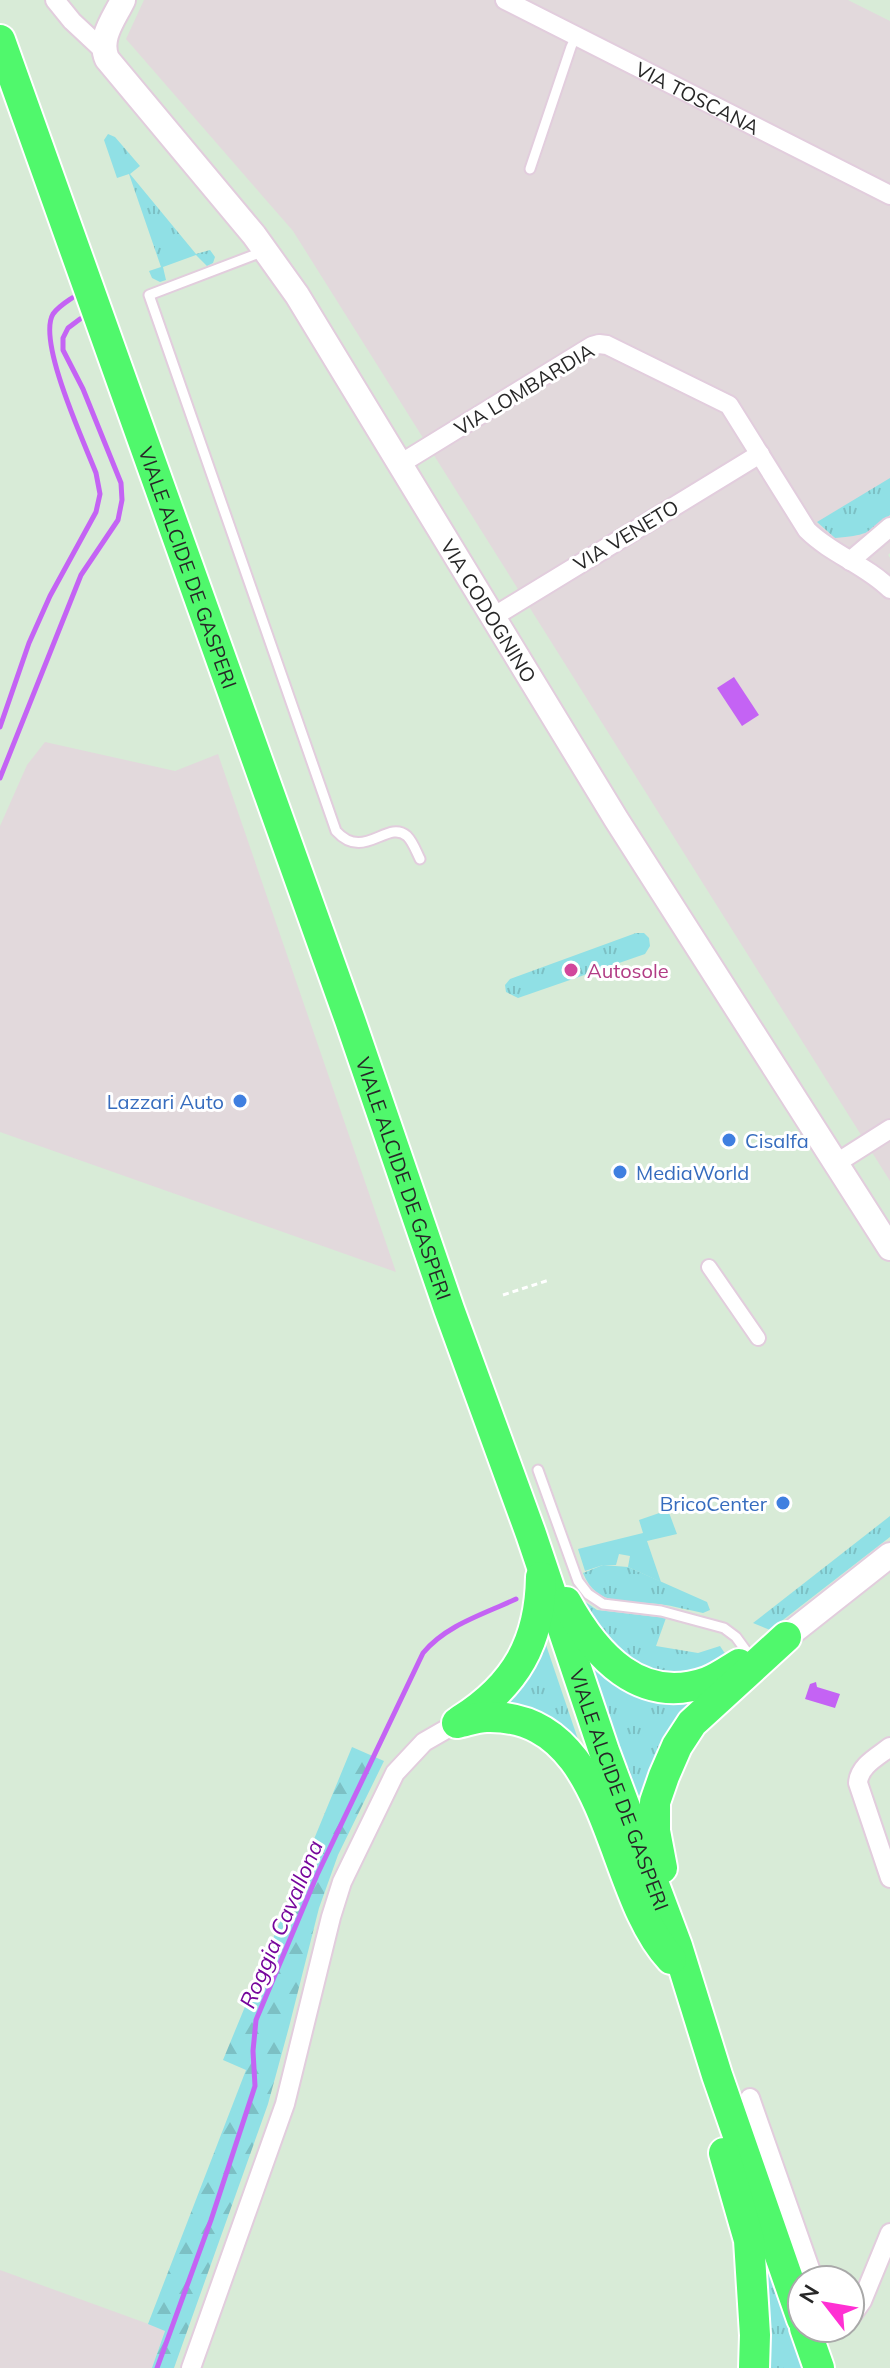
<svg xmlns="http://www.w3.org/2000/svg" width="890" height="2368" font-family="Mulish,sans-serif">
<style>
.industrial{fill:#e2d9dc}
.grass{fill:url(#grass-tufts)}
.forest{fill:url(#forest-firs)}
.garden{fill:#90e0e5}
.water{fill:#c463f4}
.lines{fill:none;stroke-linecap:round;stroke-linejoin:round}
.stream{stroke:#c463f4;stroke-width:5}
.service-casing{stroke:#e2cddd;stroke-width:13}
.pedestrian-casing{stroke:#e2cddd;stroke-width:18}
.minor-casing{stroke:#e2cddd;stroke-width:22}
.tertiary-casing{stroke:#e2cddd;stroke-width:28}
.primary-casing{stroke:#fff;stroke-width:34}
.path{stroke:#fff;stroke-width:3;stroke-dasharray:6 4;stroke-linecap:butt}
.service{stroke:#fff;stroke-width:9}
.pedestrian{stroke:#fff;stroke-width:14}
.minor{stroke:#fff;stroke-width:18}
.tertiary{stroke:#fff;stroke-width:24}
.primary{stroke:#50f86c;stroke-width:30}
.hotel-dot{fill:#d1479c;stroke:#fff;stroke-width:3}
.shop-dot{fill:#3f7fe0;stroke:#fff;stroke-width:3}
.labels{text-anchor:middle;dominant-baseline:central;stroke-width:6;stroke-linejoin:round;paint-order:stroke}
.street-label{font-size:20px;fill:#272727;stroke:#fff}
.hotel-label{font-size:20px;fill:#b23c85;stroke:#fff;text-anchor:start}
.shop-label{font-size:20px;fill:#366cbe;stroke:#fff;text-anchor:end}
.water-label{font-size:22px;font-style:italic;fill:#76069c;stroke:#fff}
</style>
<defs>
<pattern id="grass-tufts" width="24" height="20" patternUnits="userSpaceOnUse" patternTransform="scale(2)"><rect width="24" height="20" fill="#90e0e5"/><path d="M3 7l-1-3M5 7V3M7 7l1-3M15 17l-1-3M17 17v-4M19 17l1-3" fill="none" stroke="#7cc0c4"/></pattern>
<pattern id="forest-firs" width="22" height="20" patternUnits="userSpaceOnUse" patternTransform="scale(2)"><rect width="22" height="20" fill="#90e0e5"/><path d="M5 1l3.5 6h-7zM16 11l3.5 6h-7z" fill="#7cc0c4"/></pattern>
</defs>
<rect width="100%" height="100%" fill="#d8ebd7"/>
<g class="industrial">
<polygon points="144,0 848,0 890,21 890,553 888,555 890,558 890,1181 293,231 126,39"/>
<polygon points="45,742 175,771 218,754 396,1272 0,1132 0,826 27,765"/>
<polygon points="0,2270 165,2330 152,2368 0,2368"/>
</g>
<g class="grass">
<polygon points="108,134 115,137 140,166 130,174 196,254 210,250 215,257 213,263 207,266 196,255 163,267 166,280 160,282 152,278 149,271 161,267 129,174 117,178 104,140"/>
<path d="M890 478V515C866 535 866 535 835 538L817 522Z"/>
<polygon points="636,933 644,933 649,938 650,946 645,954 518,998 506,992 505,985 510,979"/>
<polygon points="890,1516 890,1537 770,1630 753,1623"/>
<path d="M603 1565 628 1567 707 1602 710 1610 703 1613C688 1610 674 1606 659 1604 628 1600 597 1608 583 1573Z"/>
<polygon points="581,1599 597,1610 666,1618 656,1646 698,1653 720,1646 728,1658 707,1671 661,1676 612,1652"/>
<polygon points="544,1639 585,1760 500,1714 501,1701"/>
<polygon points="585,1649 697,1695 643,1821"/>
<polygon points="763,2245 804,2368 765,2368"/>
</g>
<polygon class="forest" points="352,1747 384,1761 338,1855 319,1908 289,2027 268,2104 174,2368 152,2368 165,2331 148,2324 246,2070 223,2060"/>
<polygon class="garden" points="668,1510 677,1534 647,1541 661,1582 628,1567 630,1556 619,1554 616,1565 603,1565 585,1571 578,1549 643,1533 639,1520"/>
<g class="water">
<polygon points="734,677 759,715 742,726 717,688"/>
<polygon points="816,1682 817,1687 840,1694 835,1708 805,1699 810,1684"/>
</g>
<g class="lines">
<g class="stream">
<path d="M0 727 29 643 50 596 96 512 100 494 96 473C84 442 37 341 53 314 58 307 66 302 72 298"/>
<polyline points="0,778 81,575 118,520 122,500 121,483 83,389 63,350 63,338 68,328 80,319"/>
<path d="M157 2368 211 2220 255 2086 253 2051 256 2020 317 1875 423 1653C446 1625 484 1614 516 1599"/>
</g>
<defs>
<g id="service">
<polyline points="530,169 571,47 576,36"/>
<path d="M262 252 149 295 336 831C364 862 387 819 407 836 413 842 416 851 420 859"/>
<polyline points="538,1470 578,1581 588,1594 603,1604 661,1611 724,1628 736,1637 752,1659"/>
</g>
<polyline id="pedestrian" points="709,1267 758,1338"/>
<g id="minor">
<polyline points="55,0 72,21 103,50"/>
<path id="s1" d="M505 0 890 195"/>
<path d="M400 464 592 346 599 344 607 345 729 405 807 530C831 554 866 565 890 589"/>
<polyline points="850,561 890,527"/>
<polyline points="493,617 760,454"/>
<polyline points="835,1164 890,1129"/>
<path d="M890 1747C877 1757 859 1766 858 1783L890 1878"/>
<polyline points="750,2098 814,2280"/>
<polyline points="850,2318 862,2301 890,2233"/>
<polyline points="191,2368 285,2104 331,1917 342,1882 395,1773 424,1742 457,1723"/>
</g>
<g id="tertiary">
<path id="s2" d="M123 0C114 19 98 38 107 59L254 235 297 295 616 819 890 1248"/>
<polyline points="786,1637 890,1555"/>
</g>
<g id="primary">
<path id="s3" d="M0 40 350 1020 449 1309 531 1534 604 1751 677 1946 717 2075 802 2319"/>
<path d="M566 1602C595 1655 640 1706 707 1682 718 1678 729 1670 739 1664"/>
<path d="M461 1720C516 1685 540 1642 541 1577"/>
<path d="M457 1723C467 1721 477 1717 487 1717 613 1714 606 1890 671 1959"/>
<polyline points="662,1868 655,1831 655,1802 664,1776 677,1746 692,1723 786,1637"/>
<polyline points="724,2153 749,2240 755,2335 754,2368"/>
<polyline points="805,2328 819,2368"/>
</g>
</defs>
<use href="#service" class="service-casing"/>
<use href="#pedestrian" class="pedestrian-casing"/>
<use href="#minor" class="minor-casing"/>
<use href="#tertiary" class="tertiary-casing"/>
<use href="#primary" class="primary-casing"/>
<polyline class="path" points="503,1295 549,1280"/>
<use href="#service" class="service"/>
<use href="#pedestrian" class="pedestrian"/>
<use href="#minor" class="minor"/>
<use href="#tertiary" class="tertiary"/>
<use href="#primary" class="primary"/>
</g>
<circle class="hotel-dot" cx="571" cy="970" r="8"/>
<g class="shop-dot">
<circle cx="240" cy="1101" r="8"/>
<circle cx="729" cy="1140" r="8"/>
<circle cx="620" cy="1172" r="8"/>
<circle cx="783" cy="1503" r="8"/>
</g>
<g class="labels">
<g class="street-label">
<text stroke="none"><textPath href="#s1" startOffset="216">VIA TOSCANA</textPath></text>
<text transform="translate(524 389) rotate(-31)">VIA LOMBARDIA</text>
<text transform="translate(626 535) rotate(-31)">VIA VENETO</text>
<text stroke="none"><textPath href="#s3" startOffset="560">VIALE ALCIDE DE GASPERI</textPath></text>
<text stroke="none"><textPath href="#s2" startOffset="736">VIA CODOGNINO</textPath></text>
<text stroke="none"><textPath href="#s3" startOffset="1208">VIALE ALCIDE DE GASPERI</textPath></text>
<text stroke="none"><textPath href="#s3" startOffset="1856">VIALE ALCIDE DE GASPERI</textPath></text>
</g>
<g class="hotel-label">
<text x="587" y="970">Autosole</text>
</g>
<g class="shop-label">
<text x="224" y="1101">Lazzari Auto</text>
<text x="745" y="1140" text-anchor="start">Cisalfa</text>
<text x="636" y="1172" text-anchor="start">MediaWorld</text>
<text x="767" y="1503">BricoCenter</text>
</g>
<g class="water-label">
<text transform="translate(281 1924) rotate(-67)">Roggia Cavallona</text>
</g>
</g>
<g transform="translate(826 2304) rotate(301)"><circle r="38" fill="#ffffff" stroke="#a9a9a9" stroke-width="2"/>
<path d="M0-6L14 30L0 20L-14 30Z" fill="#ff30d3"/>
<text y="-12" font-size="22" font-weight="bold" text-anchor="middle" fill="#272727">N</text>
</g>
</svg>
